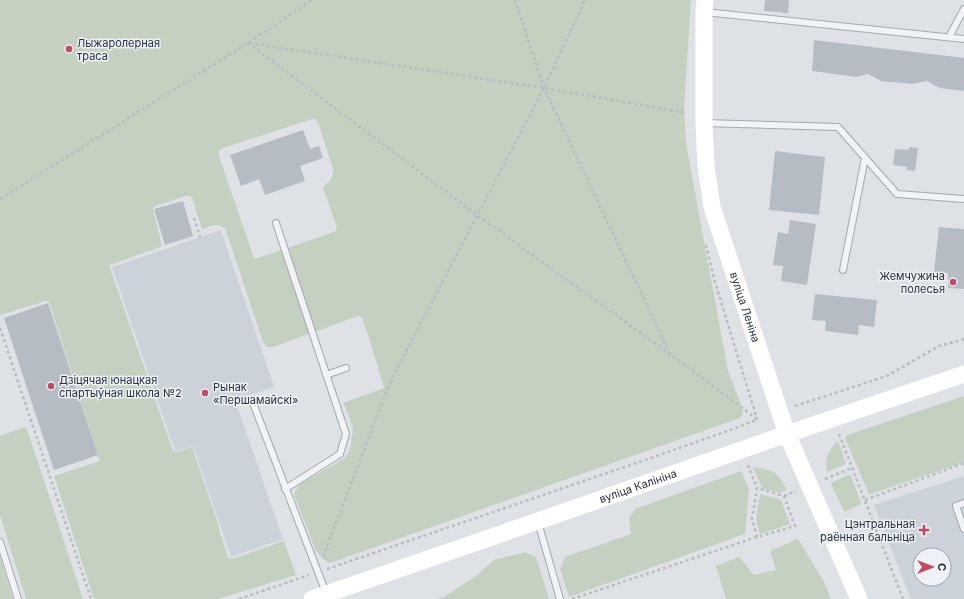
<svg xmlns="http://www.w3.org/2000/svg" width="964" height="599" font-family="Inter,sans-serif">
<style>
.built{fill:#ccd2d9;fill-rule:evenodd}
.green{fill:#c5d1c0;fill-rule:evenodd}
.building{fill:#b6bcc4}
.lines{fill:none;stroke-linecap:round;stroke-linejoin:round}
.lane-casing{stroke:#a4a9b1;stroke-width:8}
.path{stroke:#b9bdc2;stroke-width:2.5;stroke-dasharray:3 3;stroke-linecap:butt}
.lane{stroke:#f1f3f6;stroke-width:6}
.secondary{stroke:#fff;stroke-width:17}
.poi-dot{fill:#ca4662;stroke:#eef1f5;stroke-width:1.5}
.labels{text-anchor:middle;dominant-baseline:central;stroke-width:3;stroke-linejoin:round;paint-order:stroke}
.poi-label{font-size:11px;fill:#28313e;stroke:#eef1f5;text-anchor:start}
.street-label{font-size:11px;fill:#28313e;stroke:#eef1f5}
</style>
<rect width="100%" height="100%" fill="#dee2e7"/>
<g class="built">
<polygon points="221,230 274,387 235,400 283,539 231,557 193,446 175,452 112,267"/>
<path d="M964 476V599H911L874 505ZM920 555H944V579H920Z"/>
</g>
<g class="green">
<path d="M0 0H691L684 109 686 143 728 371 741 405 743 413 740 418 330 563 325 561 316 551 294 495 296 489 300 484 345 458 350 449 353 429 347 411 343 403 384 388 371 344 362 318 358 316 273 347H267L263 342 225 228C216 222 211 226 202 229L192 198 189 196H185L153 207V209L162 246 160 247 113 264 110 265V268L173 451 175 453 192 447 219 526V529L228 558 232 559 284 541 296 575 218 599H94L54 476 100 461 49 302 48 301H46L0 315ZM312 119H315L318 122 333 169C333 181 329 180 323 188L337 227 336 230 334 232 258 258H254L219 156V151L223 148Z"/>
<polygon points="964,396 964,462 871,494 869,494 845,438 847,435"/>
<polygon points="25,427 27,429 83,599 26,599 0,515 0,436"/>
<path d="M838 441 846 464 827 472C825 456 827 452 838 441Z"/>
<path d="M753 467C774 470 777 471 787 490L779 493 762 488Z"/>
<polygon points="741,471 749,489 745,534 569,597 560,569 565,557 631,534 629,518 635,509"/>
<polygon points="849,475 851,476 861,502 861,504 847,511 844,511 831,484 832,482"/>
<polygon points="760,494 781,500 790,524 760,534 756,519"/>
<polygon points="798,539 824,582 831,599 726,599 716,566 739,557 754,575 776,570 770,551"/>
<polygon points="525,552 536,557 549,599 436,599 444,597 477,575 494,560"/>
<polygon points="0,557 13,599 0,599"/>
</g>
<g class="building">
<polygon points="765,0 789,0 788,13 764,11"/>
<polygon points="814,40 964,58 964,91 940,88 927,81 913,84 881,81 868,74 856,77 812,71"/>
<polygon points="303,130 310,149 319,146 323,158 300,166 305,181 265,195 259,179 241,186 230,155"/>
<polygon points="909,147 918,148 915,171 906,170 907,167 893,165 895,149 909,150"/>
<polygon points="775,151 825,157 819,215 769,210"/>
<polygon points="183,201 193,236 165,245 154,209"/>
<polygon points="790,220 816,224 807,285 781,281 783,266 773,265 778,232 788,234"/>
<polygon points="939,227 964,229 964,289 948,288 948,273 934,272"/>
<polygon points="815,294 877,300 874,327 859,325 858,335 825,331 826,321 812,320"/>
<polygon points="48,303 98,455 54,470 4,318"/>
</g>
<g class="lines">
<defs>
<g id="lane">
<polyline points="705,12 964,39"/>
<polyline points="949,37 964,9"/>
<polyline points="704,123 838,127 897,194 964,199"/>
<polyline points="276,223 346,434 340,454 285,489"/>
<polyline points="843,270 865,158"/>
<polyline points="326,375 346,368"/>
<polyline points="253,403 326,593"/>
<polyline points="964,503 956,506 964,529"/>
<polyline points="538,522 560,599"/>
<polyline points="0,542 18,599"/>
</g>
</defs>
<use href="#lane" class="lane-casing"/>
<g class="path">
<polyline points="515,0 544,88 670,354"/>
<polyline points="248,43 477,215 670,354 757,419"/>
<polyline points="249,43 544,88 687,113"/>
<polyline points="0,199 248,43 312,0"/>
<polyline points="194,218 200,237"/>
<polyline points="706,245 715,282 757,419"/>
<polyline points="0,328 91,599"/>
<polyline points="795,406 887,376 939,346 964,339"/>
<polyline points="839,434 903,599"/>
<polyline points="748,465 757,488 752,519 757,537"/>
<polyline points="825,479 852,468"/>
<polyline points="784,496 796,491"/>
<polyline points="865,500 964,463"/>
<polyline points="323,557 391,380 544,88 585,0"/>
<polyline points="327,569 651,458 733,429 756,420"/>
<polyline points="239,599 309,575"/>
<polyline points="572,599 757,537 795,526 784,496 757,488"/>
</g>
<use href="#lane" class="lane"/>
<g class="secondary">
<path id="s1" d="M705 0 704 12V123L706 166 712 207 787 434 859 599"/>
<path id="s2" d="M312 599 538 521 787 434 964 374"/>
</g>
</g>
<g class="poi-dot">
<circle cx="69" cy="49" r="4"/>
<circle cx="953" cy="282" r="4"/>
<circle cx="51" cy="386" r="4"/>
<circle cx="205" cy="393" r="4"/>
<path d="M922 524h4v4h4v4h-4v4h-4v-4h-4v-4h4z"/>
</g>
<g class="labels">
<g class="poi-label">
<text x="77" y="43">Лыжаролерная<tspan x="77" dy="13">траса</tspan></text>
<text x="945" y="276" text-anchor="end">Жемчужина<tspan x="945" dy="13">полесья</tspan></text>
<text x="59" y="380">Дзіцячая юнацкая<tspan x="59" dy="13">спартыўная школа №2</tspan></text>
<text x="213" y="387">Рынак<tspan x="213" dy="13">«Першамайскі»</tspan></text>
<text x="915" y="524" text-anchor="end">Цэнтральная<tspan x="915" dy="13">раённая бальніца</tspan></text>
</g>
<g class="street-label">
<text stroke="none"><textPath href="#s1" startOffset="313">вуліца Леніна</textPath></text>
<text stroke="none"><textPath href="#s2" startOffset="345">вуліца Калініна</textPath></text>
</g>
</g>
<g transform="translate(932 567) rotate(90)"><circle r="19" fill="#eef1f5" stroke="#9fa4ac"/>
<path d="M0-3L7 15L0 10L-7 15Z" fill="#ca4662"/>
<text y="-6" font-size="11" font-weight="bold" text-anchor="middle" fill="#28313e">С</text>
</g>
</svg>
